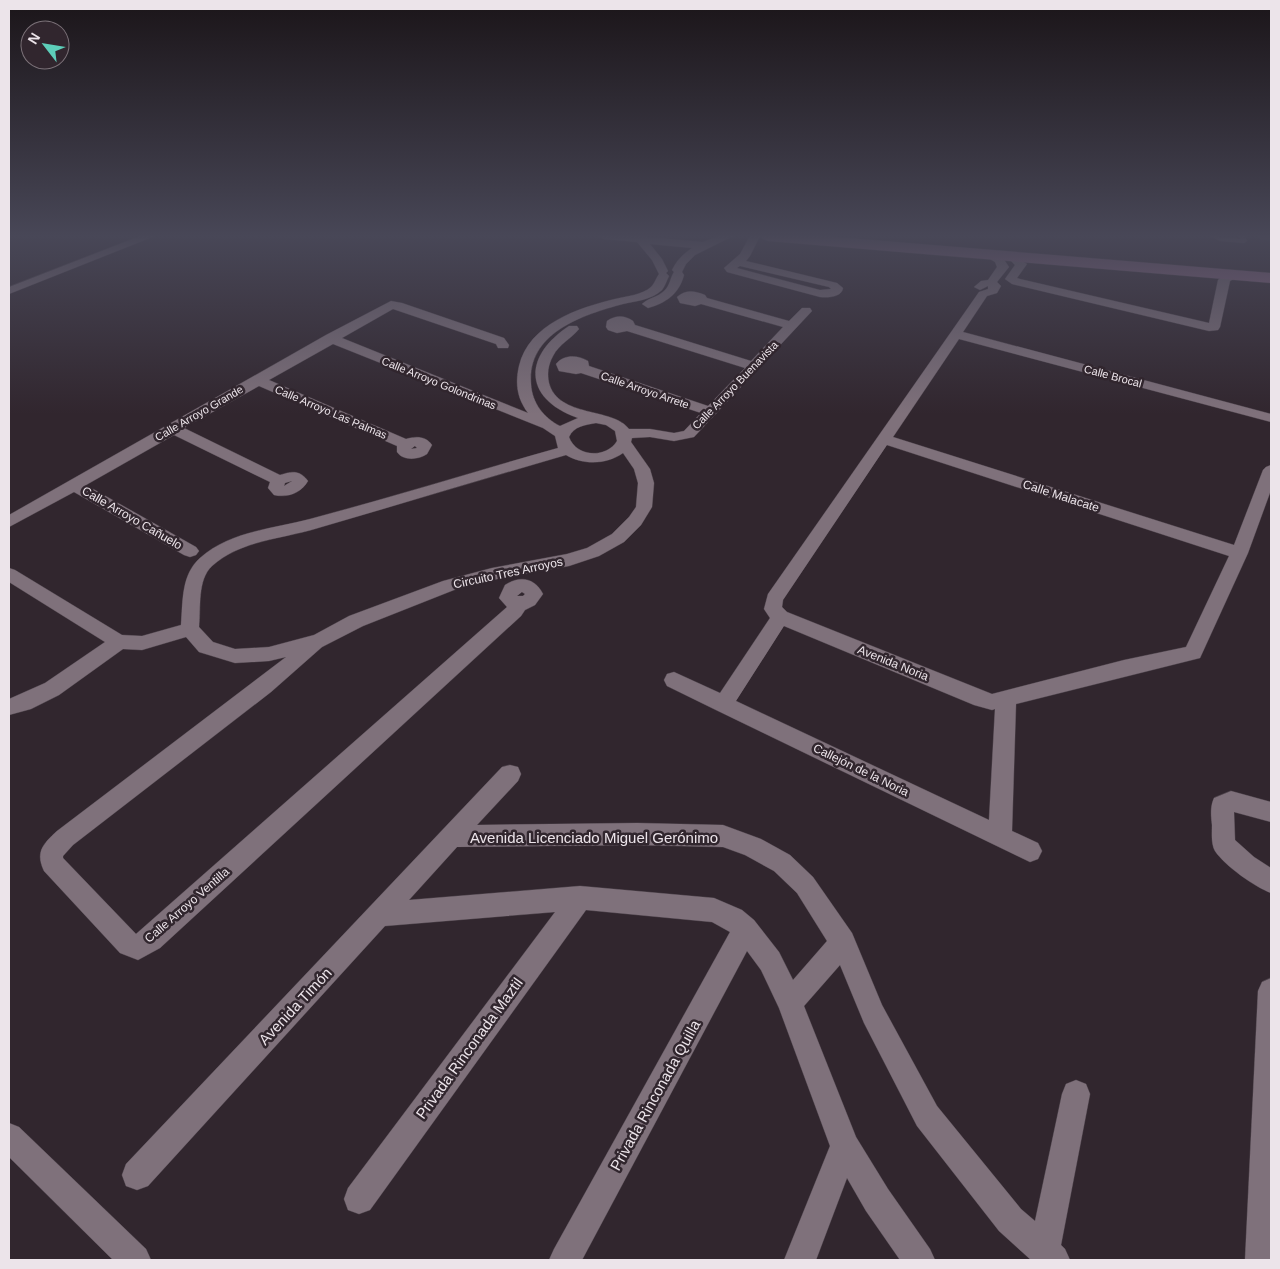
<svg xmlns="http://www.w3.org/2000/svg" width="1280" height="1269" font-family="Helvetica,sans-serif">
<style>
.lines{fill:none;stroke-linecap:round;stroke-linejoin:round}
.service-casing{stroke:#4c424a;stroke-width:1}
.minor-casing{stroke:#4c424a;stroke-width:1}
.secondary-casing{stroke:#4c424a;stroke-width:1}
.service{fill:#7f717b;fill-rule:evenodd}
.minor{fill:#7f717b;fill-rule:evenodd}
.secondary{fill:#926a89;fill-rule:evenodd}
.wall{fill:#564b53}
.labels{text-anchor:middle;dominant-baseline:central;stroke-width:5;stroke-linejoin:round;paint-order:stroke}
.far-street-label{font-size:11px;fill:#ece4ea;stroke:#31262e}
.street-label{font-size:12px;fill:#ece4ea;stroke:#31262e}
.near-street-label{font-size:15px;fill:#ece4ea;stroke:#31262e}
</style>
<rect width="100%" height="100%" fill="#31262e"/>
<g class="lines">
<defs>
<polygon id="service" points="1211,236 1240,239 1239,236 1245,236 1247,241 1244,243 1220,241"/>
<g id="minor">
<polygon points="140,236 155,236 9,294 9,287"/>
<path d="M599 236H637L703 242 718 236H733L695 255 686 264 682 272 684 275C679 294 666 303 648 308L642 304C648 298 658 297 664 291 670 286 670 278 674 272L672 270C677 260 683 254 692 248L650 244 662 259 668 271 666 273 669 276C667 280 665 286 662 290 652 300 635 301 623 304 582 315 527 333 531 384 532 403 544 418 560 426L578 418C524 399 522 357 569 326H577L579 329C571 339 559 344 553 356 548 365 547 374 549 383 558 418 613 407 629 429H650L674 433 684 431 701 413 581 373 576 374 559 371 556 364C564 354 578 355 588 361L589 366 708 406 745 368 627 331 617 333 608 330 606 327 607 321C615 315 625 315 633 321L635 325 751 361 783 327 701 304 695 306 680 303 677 297C686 289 695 291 705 295L707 298 789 321 802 308H810L812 311 694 437 674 441 650 437 632 438 631 442 650 469 654 483 652 507 641 525 624 542 599 556 569 566 492 580 454 590 363 626 322 647 271 692 73 845 63 856V858L136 934 507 607 499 598 505 585C520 575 535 578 543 594L535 605 525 610 521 616 160 948 138 960 120 953 44 871C35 852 43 844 57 831L286 657 269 661 235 663 199 652 186 637 142 650 123 649 59 695 31 709 9 715V699L45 683 105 642 9 582V568L15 570 122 635 142 636 181 625C183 601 181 575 200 558 230 531 273 529 310 519 393 497 476 471 558 448L555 436 543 428 333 344 269 380 406 439C416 436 426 436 432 445L427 454C418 460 403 461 397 452V446L259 386 184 428 280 475C292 471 300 470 308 481 301 493 288 498 274 495L268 488 270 482 174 435 86 485 196 547 199 551 196 555 190 557 184 555 74 492 9 527V515L326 335 391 301 402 303 504 338 509 345 508 348H498L496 344 393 309 342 338 528 413C517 398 515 384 519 366 529 324 578 308 615 299 627 296 642 295 651 287 655 283 656 278 659 274L652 260 637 242 604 239ZM596 423 606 425 615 431 617 441C606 459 576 457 569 437 574 426 585 425 596 423ZM415 446 417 448 411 449ZM623 453 634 469 638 483 636 507 629 517 612 534 587 548 567 554 492 568 443 581 349 616 314 635 269 647 235 649 213 642 199 627C201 608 197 580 212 566 241 540 283 539 318 528 401 504 483 479 566 455 583 465 606 465 623 453ZM292 481 284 486 285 483ZM522 592 525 594 523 596H517Z"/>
<path d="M750 236H760L750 256 746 261 837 283 843 288C842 297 828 298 820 297L727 272 724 268 740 254ZM740 266 829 287 831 289 820 290 737 268Z"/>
<path d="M988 252 1003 258 1009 267 997 282 1001 286 997 293 987 296 963 332 1271 414V422L959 339 893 437 1234 545 1263 470 1266 467 1271 465V490L1248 553 1200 658 1016 704 1012 831 1038 843 1042 851 1038 859 1030 862 716 710 667 686 664 680 667 674 674 672 720 693 770 618 764 609 768 594 979 292 988 289V286L980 290 974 287 981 281 988 280 997 267 995 262 983 255ZM887 445 1229 556 1186 647 1124 660 992 694 787 612 782 607 783 600ZM784 626 974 705 992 710 995 709 989 820 736 701Z"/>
<polygon points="1012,254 1027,264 1017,278 1020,279 1209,323 1218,280 1223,275 1235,272 1241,275 1230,281 1220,327 1218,330 1209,331 1012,284 1005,279 1015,265 1007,257"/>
<path d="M510 765 518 767 521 774 518 781 477 825 637 823 723 825 761 839 790 855 813 877 852 933 882 1005 937 1106 1021 1209 1035 1221 1062 1094 1066 1084 1076 1080 1086 1084 1090 1094 1061 1245 1065 1249 1070 1260H1031L999 1231 917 1126 864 1023 840 965 804 1006 856 1137 888 1189 930 1249 935 1260H900L866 1211 847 1178 816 1260H784L830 1146 779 1008 761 970 747 951 582 1260H549L554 1249 730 932 712 922 586 910 370 1210 359 1214 348 1210 344 1199 348 1188 555 912 385 926 148 1186 137 1190 126 1186 122 1175 126 1164 502 767ZM637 845 723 847 745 855 774 871 797 893 827 941 793 980 779 952 754 920 742 910 714 898 580 886 409 900 457 847Z"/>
<path d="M1231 791 1271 802V822L1234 812 1235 840 1254 857 1271 868V893C1255 887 1225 866 1215 851 1211 844 1212 833 1212 825 1211 815 1210 807 1214 798Z"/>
<polygon points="1271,978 1271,1260 1245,1260 1258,991 1262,982"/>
<polygon points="9,1123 19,1127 146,1249 151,1260 113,1260 9,1157"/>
</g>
<polygon id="secondary" points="760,236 824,236 1271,273 1271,283 768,241 763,239"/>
</defs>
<use href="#service" class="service-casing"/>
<use href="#minor" class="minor-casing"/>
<use href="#secondary" class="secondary-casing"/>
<use href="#service" class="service"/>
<use href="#minor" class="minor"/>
<use href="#secondary" class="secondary"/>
</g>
<polygon class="wall" points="1258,236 1271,236 1271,243 1269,240 1261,240"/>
<linearGradient id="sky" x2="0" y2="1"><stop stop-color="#1b1519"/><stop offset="0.57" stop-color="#484757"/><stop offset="1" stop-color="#484757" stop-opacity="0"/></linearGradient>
<rect width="1280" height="414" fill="url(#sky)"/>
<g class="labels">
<g class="far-street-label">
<text transform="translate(1113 376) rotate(15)">Calle Brocal</text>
<text transform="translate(439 383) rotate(22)">Calle Arroyo Golondrinas</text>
<text transform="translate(735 385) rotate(-46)">Calle Arroyo Buenavista</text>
<text transform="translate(645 390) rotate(19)">Calle Arroyo Arrete</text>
<text transform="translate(331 412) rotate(23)">Calle Arroyo Las Palmas</text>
<text transform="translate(199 413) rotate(-30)">Calle Arroyo Grande</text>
</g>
<g class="street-label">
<text transform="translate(1061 496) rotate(18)">Calle Malacate</text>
<text transform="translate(132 518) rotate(30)">Calle Arroyo Cañuelo</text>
<text transform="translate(508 573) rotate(-12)">Circuito Tres Arroyos</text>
<text transform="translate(893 663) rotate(22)">Avenida Noria</text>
<text transform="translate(861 770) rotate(26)">Callejón de la Noria</text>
<text transform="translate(187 905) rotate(-41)">Calle Arroyo Ventilla</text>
</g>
<g class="near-street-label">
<text x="594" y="837">Avenida Licenciado Miguel Gerónimo</text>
<text transform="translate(295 1006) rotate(-47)">Avenida Timón</text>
<text transform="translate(469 1048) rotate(-54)">Privada Rinconada Maztil</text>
<text transform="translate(655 1095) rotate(-61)">Privada Rinconada Quilla</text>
</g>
</g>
<rect width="1280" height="1269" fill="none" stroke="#ece4ea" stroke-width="20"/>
<g transform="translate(45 45) rotate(301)"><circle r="24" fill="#31262e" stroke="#7c7279"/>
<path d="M0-4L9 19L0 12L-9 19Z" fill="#5dceb9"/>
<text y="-8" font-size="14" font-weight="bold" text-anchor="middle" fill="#ece4ea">N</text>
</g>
</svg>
